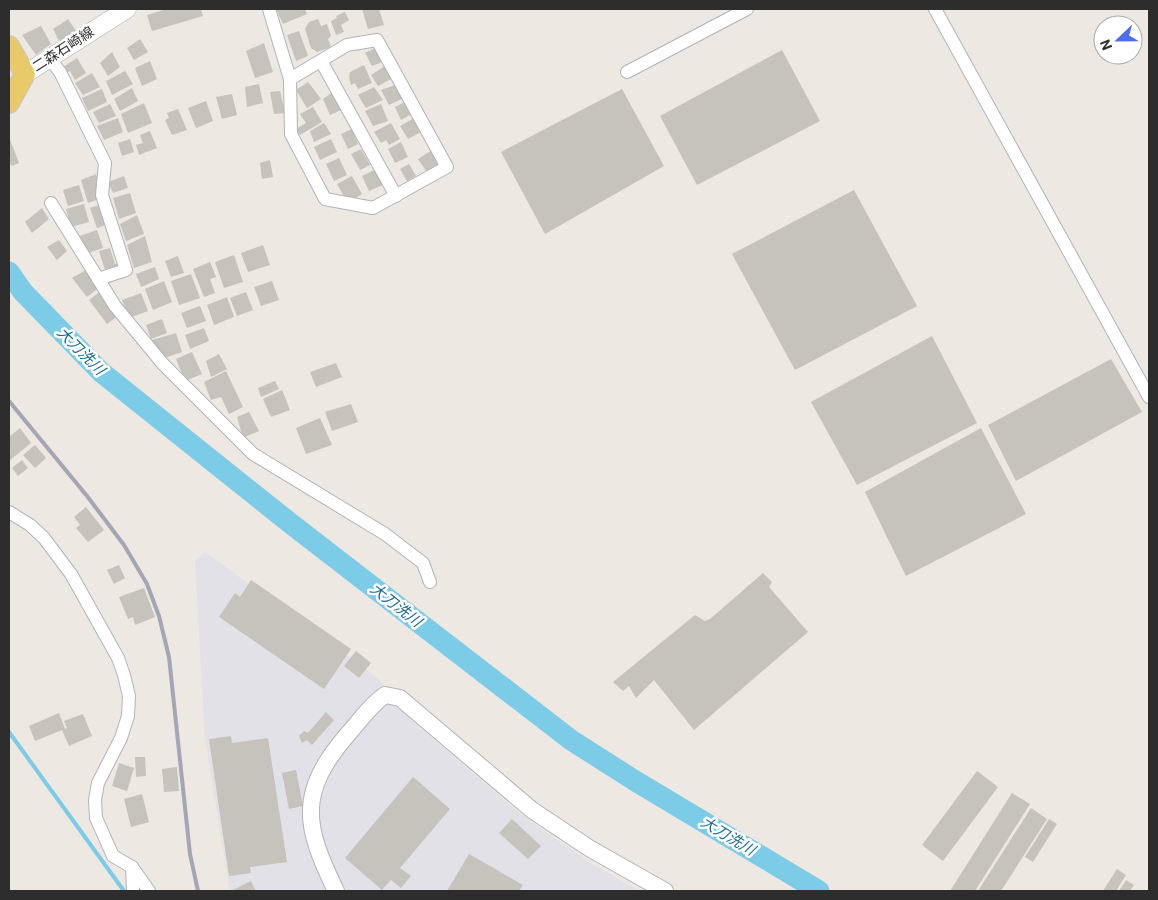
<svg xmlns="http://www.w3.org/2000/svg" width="1158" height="900" font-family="Roboto,'Noto Sans JP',sans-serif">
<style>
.industrial{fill:#e2e1e7}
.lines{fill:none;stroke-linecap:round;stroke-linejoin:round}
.stream{stroke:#7ccbe7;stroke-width:4}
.river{stroke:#7ccbe7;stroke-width:21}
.building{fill:#c6c2bc}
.minor-casing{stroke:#b1b3bc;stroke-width:14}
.tertiary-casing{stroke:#b1b3bc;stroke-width:18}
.secondary-casing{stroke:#b1b3bc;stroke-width:19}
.primary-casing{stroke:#c8c8c8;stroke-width:22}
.minor{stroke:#fff;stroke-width:12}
.tertiary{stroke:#fff;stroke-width:16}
.secondary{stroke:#fff;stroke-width:18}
.primary{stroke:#e8ca6b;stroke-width:20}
.rail{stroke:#a4a6b6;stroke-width:4}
.labels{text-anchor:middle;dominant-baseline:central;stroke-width:5;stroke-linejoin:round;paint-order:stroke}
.street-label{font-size:14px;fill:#2d2d2d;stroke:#fff}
.water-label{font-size:15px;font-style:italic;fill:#176c97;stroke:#fff}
</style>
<rect width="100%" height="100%" fill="#ede8e1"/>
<polygon class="industrial" points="205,552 379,679 411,720 519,813 592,864 639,891 230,891 205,738 195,560"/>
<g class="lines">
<polyline class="stream" points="9,732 124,891"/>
<polyline class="river" points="9,272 23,292 101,372 290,523 571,740 637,782 819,891"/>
</g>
<g class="building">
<polygon points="167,9 201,9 203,16 152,31 147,15"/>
<polygon points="276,9 305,9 307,14 283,24"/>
<polygon points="362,9 379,9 384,25 368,29"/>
<polygon points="345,12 349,20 341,25 344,32 336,35 331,21 337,18 336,16"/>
<polygon points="68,19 76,31 59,41 53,29"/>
<polygon points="318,19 321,26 327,24 331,36 328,39 331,47 317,52 311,48 305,29 309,22"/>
<polygon points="41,26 51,44 36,55 22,35"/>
<polygon points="299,31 308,56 296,61 287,35"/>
<polygon points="140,39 148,52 134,60 127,48"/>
<polygon points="264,43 273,72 255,78 246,51"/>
<polygon points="377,47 385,61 372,66 365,53"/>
<polygon points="782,50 820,121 697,185 660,116"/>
<polygon points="112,52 120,67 108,76 100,63"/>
<polygon points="77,58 86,73 75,80 70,71 66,73 63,67"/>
<polygon points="150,61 157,79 142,86 135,68"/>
<polygon points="364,65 372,83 358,89 355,83 351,85 349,77 350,72"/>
<polygon points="385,66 393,78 378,86 371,75"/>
<polygon points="125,71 133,84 112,95 106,81"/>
<polygon points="92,73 100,87 83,95 75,83"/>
<polygon points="308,82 321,99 307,108 296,90"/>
<polygon points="259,84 263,103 247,107 245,87"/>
<polygon points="398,84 406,97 389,105 381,90"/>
<polygon points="374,87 383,100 366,108 358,95"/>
<polygon points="132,88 138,101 120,111 114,99"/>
<polygon points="338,88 350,106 330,115 323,99"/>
<polygon points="102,89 107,102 88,111 82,98"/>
<polygon points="622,89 664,166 545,234 501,152"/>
<polygon points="280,91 285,113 274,114 270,92"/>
<polygon points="232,94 237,115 222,119 216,97"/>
<polygon points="206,101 213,121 196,128 188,108"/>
<polygon points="405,102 410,115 401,120 395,107"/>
<polygon points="144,103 152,123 128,133 121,114"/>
<polygon points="110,104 116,116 99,123 93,112"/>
<polygon points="381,104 388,121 373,126 365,111"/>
<polygon points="313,107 322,122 300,135 296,129 306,123 300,114"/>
<polygon points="178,109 187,130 172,135 165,120 169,118 167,113"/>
<polygon points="118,118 123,132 104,140 97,126"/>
<polygon points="414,118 421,132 408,139 400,126"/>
<polygon points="324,123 331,134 314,142 310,131"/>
<polygon points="391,123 400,139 389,145 386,140 381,143 374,132"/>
<polygon points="352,129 358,144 348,149 341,134"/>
<polygon points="150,131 157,148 139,155 136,145 143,143 140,135"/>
<polygon points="9,137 19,163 12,166 9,162"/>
<polygon points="130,139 134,152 122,156 118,143"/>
<polygon points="331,139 337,152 320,160 314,147"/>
<polygon points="401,142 408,157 395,163 388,149"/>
<polygon points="361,149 370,165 360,170 351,154"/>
<polygon points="432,150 441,164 427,172 418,159"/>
<polygon points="339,158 347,175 334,181 326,164"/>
<polygon points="270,160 273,177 262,179 260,163"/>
<polygon points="409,164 416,176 407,181 400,169"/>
<polygon points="376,169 383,185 369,191 362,176"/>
<polygon points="96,174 105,197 88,203 81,180"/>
<polygon points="124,176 128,188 113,193 108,182"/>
<polygon points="352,176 362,194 354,199 345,198 337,184"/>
<polygon points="79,185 84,201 68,206 63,190"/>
<polygon points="854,190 917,306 795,370 732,254"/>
<polygon points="130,193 136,213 119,219 113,198"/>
<polygon points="84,204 89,222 71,227 66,209"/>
<polygon points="102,204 108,224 97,228 90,208"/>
<polygon points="42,208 49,219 32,233 25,222"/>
<polygon points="137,215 144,234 126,241 120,224"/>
<polygon points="97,230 103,248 86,254 80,236"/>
<polygon points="145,236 152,262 134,268 127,245"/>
<polygon points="59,240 67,251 57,260 47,247"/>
<polygon points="263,245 270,265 248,272 241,253"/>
<polygon points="110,248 115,264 121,262 123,268 106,273 99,251"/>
<polygon points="234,255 243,282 224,288 215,262"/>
<polygon points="178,256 184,273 171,277 165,261"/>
<polygon points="210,262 216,277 210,279 215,293 204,297 193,269"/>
<polygon points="155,267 159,279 141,287 136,274"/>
<polygon points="86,270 100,287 87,297 72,278"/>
<polygon points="191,274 200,298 179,305 171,281"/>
<polygon points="164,281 172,302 153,310 145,289"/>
<polygon points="272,281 279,300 261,306 254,287"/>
<polygon points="101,291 118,316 107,324 89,300"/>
<polygon points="246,292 253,310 237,316 230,298"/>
<polygon points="141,293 148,311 129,318 122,300"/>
<polygon points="227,297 234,317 214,325 207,305"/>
<polygon points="200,306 206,321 187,328 181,313"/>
<polygon points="162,319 167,333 151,339 146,325"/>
<polygon points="204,328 209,341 190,349 185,335"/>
<polygon points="176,333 182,352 164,358 161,351 156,351 152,340"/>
<polygon points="932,336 977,423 857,485 811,402"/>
<polygon points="192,352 202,374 185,381 176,359"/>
<polygon points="219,354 227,369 211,377 206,361"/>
<polygon points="1111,359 1142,412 1016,481 988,425"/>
<polygon points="336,363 342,377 316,387 310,372"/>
<polygon points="226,371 243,407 229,414 221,397 211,400 204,382"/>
<polygon points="275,381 279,389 261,397 258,388"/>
<polygon points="282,390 290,410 271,417 263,399"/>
<polygon points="351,404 358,422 332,431 325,412"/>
<polygon points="249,412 259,431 243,438 237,417"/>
<polygon points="320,418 332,445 306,454 296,428"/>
<polygon points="20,428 31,443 9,461 9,437"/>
<polygon points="981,428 1026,514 906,576 865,492"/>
<polygon points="35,445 46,458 35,468 23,455"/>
<polygon points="22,460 28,468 18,476 12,468"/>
<polygon points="86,507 104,530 88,542 76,528 80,525 74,517"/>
<polygon points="119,565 125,578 114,584 107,570"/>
<polygon points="763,573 772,582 769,587 808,632 694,730 654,680 636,698 629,686 623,691 613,682 695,615 705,621 710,619"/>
<polygon points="251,580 351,649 324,689 219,617 235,593 240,597"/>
<polygon points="144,588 155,617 135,625 133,617 128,619 119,597"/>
<polygon points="356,651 371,663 359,678 344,666"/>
<polygon points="326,712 334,720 312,745 307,740 302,743 299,736 304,731 308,733"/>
<polygon points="59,713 65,729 67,728 64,721 83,714 92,736 69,746 62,730 35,741 29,726"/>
<polygon points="231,736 232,743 268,738 287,862 250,867 251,873 229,876 209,739"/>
<polygon points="135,757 145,757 146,776 136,777"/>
<polygon points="119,763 134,768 127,791 112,786"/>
<polygon points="177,767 179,791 164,792 162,769"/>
<polygon points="296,770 303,806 289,809 282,773"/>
<polygon points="977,771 998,787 943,861 922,845"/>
<polygon points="413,777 450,809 400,868 411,876 401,888 391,880 382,890 345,858"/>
<polygon points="1012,793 1030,804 975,891 950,891"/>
<polygon points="142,794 149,822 131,827 124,799"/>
<polygon points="1031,808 1047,819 1001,891 978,891"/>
<polygon points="512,819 541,846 528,859 499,833"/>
<polygon points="1049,819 1057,824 1033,862 1025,857"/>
<polygon points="469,854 523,885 519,891 447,891"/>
<polygon points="1117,869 1126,875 1116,891 1103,891"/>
<polygon points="1126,880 1134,885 1130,891 1119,891"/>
<polygon points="251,881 256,891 231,891"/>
</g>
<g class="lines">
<defs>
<g id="minor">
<polyline points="269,9 290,79 291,134 325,199 373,208 447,167 377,40 347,45 290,79"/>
<polyline points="935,9 1149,397"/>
<polyline points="49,58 60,72 105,163 102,195 126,270 98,279"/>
<polyline points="321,61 396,196"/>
<polyline points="627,72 747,9"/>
<polyline points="51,203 115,306 163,364 253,454 385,534 423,563 430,582"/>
<polyline points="9,512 30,525 44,538 71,574 118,658 124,675 129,696 128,716 121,738 98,783 95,800 96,818 113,856 132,867 149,891"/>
<polyline points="132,867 133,891"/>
</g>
<path id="tertiary" d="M336 891C304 825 297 793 348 734 360 721 370 705 385 695L400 698 532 810 589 848 665 891"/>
<polyline id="secondary" points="25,74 127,9"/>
<polyline id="primary" points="9,46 25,74 9,103"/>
</defs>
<use href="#minor" class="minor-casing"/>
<use href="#tertiary" class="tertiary-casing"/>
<use href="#secondary" class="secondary-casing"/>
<use href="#primary" class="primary-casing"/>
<use href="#minor" class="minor"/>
<use href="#tertiary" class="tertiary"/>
<use href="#secondary" class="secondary"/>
<use href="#primary" class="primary"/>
<polyline class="rail" points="9,401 87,496 124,545 147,584 159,616 169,657 190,854 198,891"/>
</g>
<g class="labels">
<g class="street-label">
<text transform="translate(63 49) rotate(-33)">二森石崎線</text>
</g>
<g class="water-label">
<text transform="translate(81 351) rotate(45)">大刀洗川</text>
<text transform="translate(396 605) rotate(38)">大刀洗川</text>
<text transform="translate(728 836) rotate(31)">大刀洗川</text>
</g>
</g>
<rect width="1158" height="900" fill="none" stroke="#2d2d2d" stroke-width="20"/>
<g transform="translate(1118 40) rotate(248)"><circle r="24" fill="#ffffff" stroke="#ababab"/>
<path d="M0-4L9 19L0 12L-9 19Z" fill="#4d6cee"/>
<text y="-8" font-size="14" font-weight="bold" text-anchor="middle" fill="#2d2d2d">N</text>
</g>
</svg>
